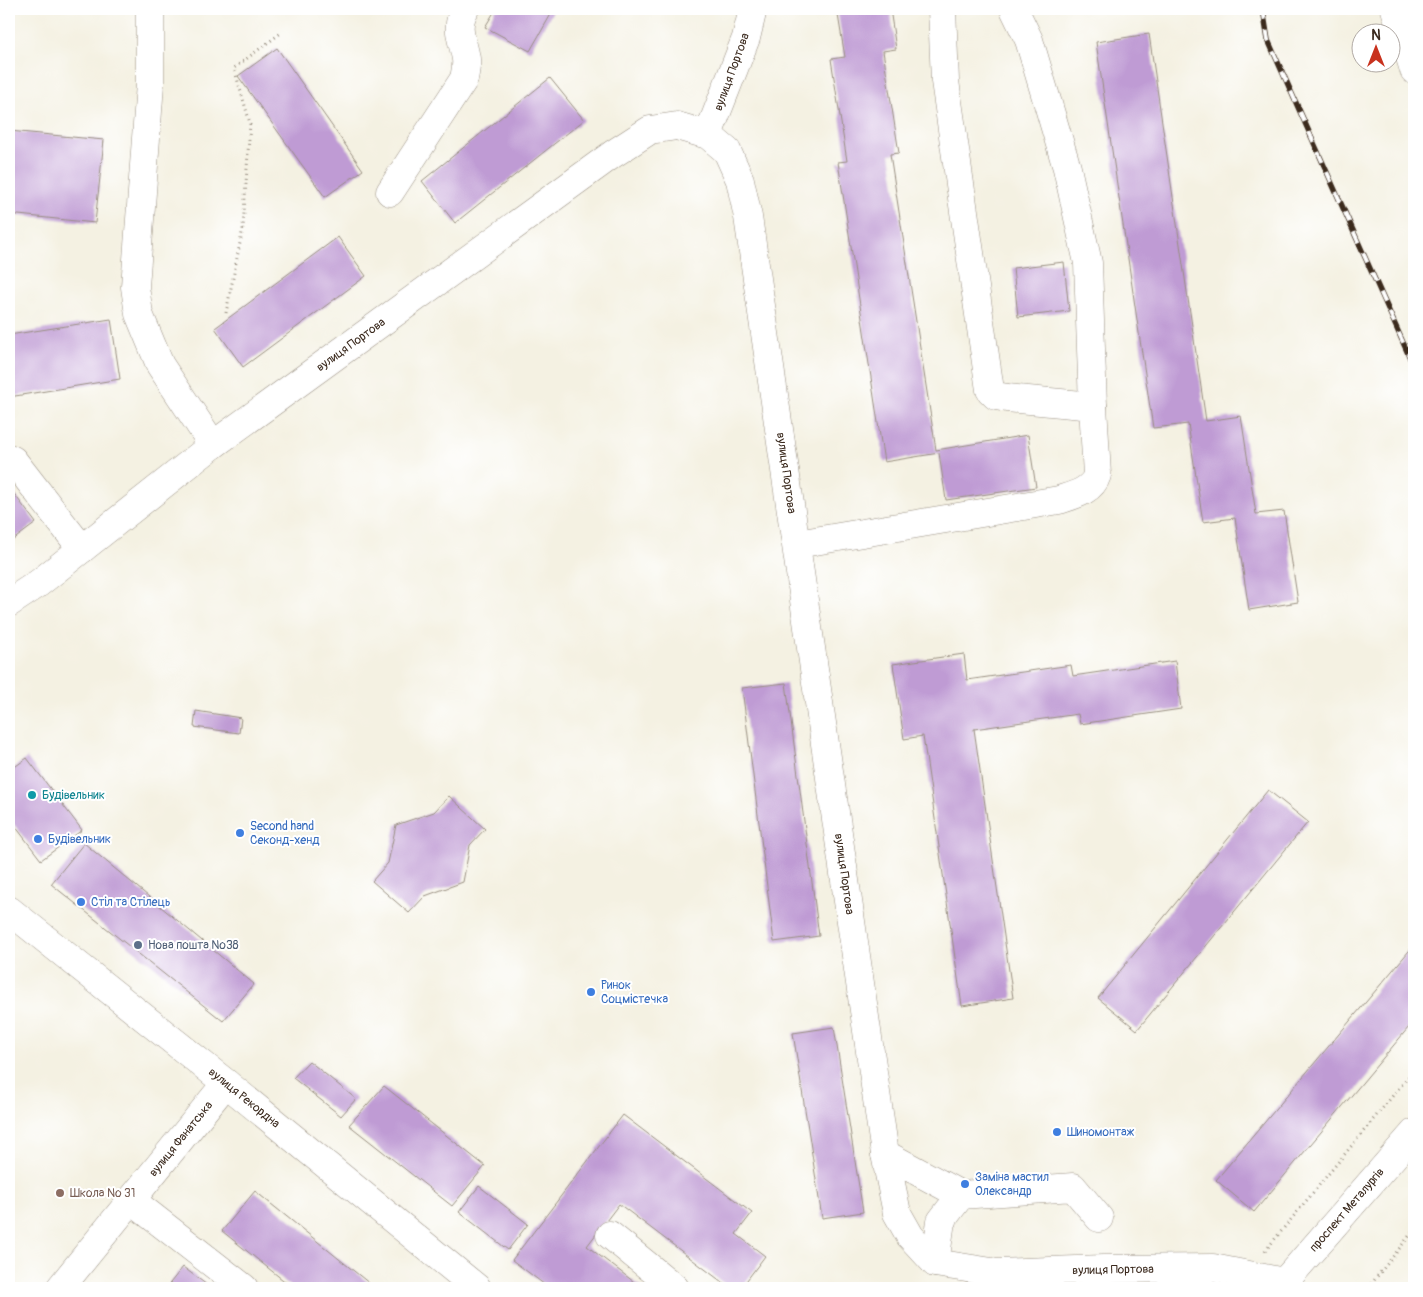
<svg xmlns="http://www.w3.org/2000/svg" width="1423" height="1297" font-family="Pangolin,sans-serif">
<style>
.building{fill:#bf9bd4}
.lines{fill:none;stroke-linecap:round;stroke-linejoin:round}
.minor-casing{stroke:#988e80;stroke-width:29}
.major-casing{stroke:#988e80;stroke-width:29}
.path{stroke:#988e80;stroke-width:3;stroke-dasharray:1 4;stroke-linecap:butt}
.minor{stroke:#fff;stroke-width:28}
.major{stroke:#fff;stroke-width:28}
.rail-casing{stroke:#3b2a1e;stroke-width:5.5}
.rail{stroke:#fff;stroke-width:4;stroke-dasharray:11;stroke-linecap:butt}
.culture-dot{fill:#0f9aa8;stroke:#fff;stroke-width:2}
.shop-dot{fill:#3f7fe0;stroke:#fff;stroke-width:2}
.service-dot{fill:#5c6f8a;stroke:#fff;stroke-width:2}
.education-dot{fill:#8d6e63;stroke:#fff;stroke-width:2}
.labels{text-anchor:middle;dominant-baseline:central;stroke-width:4;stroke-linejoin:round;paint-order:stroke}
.street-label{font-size:12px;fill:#3b2a1e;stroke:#fff}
.culture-label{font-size:12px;fill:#0d838f;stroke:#fff;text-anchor:start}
.shop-label{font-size:12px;fill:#366cbe;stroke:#fff;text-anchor:start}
.service-label{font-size:12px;fill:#4e5e75;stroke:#fff;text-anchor:start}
.education-label{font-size:12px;fill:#785e54;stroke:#fff;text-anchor:start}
</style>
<rect width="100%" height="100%" fill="#fff"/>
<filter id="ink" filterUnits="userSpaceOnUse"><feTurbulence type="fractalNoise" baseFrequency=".02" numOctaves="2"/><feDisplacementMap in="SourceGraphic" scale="10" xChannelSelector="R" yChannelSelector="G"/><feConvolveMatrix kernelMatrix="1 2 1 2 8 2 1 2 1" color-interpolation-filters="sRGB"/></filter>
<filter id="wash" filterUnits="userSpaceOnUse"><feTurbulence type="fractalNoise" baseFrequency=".0096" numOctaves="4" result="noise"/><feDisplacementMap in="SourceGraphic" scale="20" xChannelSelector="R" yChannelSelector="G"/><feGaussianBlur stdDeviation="1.12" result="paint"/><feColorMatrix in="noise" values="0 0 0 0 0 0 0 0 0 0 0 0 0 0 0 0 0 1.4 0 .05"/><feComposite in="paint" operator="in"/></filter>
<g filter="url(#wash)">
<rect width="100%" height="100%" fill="#f4f1e2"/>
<g id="blocks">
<g class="building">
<polygon points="496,9 554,9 530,51 485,27"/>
<polygon points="837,9 890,9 896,49 883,51 899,153 890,154 936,450 1028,435 1036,487 946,500 939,453 884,462 838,162 847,161 831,59 845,57"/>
<polygon points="1149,34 1206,421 1241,416 1256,514 1284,511 1298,602 1249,610 1235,518 1203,522 1188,424 1153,428 1096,42"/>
<polygon points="277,48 363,170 325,197 238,76"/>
<polygon points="550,78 584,120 455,223 422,181"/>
<polygon points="9,131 104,140 95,223 9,214"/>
<polygon points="338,237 366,276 243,367 215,328"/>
<polygon points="1064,262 1069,311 1018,317 1013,268"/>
<polygon points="111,319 120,379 9,397 9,335"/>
<polygon points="9,487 36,523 9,543"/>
<polygon points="964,654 967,680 1071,665 1073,676 1175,661 1181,709 1080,724 1078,714 974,729 1013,998 962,1006 923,736 904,739 893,664"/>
<polygon points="786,683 819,936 774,942 742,688"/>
<polygon points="196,711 241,718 239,733 194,727"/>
<polygon points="27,758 82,830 41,860 9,818 9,771"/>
<polygon points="1268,790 1308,822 1137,1030 1098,998"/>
<polygon points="449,796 485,829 470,845 463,882 425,896 409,913 372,881 388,863 396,825 434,812"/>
<polygon points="84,843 254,984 223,1021 51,884"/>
<polygon points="1414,945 1414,1021 1254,1212 1216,1180"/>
<polygon points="834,1027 863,1212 822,1218 793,1033"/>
<polygon points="309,1061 356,1099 341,1116 293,1078"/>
<polygon points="384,1086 485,1166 452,1206 349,1125"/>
<polygon points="623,1115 752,1213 736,1234 765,1256 741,1288 730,1288 619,1204 587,1246 642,1288 549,1288 512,1260"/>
<polygon points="479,1186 528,1224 508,1250 459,1212"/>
<polygon points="255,1191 375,1288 293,1288 222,1231"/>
<polygon points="183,1267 211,1288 166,1288"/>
</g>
</g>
</g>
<g filter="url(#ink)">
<use href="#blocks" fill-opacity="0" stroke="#988e80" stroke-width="1"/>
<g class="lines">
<defs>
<g id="minor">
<polyline points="150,9 150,84 135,287 139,314 160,365 213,445"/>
<polyline points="1014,9 1029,40 1067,168 1088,263 1093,406"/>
<polyline points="1395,9 1414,70"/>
<polyline points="708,135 746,38 753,9"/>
<path d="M390 192 464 79C465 73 467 66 466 59 463 39 454 29 465 9"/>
<polyline points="9,458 13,460 82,549"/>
<path d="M797 544 1059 500C1074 495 1092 491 1097 475L1093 406 1007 398 996 396 990 390 945 81 942 9"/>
<polyline points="9,603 39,583 213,445 613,154 650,130 677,126 708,135 727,151 740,180 748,217 885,1154 897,1213 910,1236 935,1263 998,1273 1103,1269 1213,1268 1284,1282"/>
<polyline points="9,910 226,1083 477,1288"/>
<polyline points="885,1154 961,1195 1073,1187 1099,1218"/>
<polyline points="131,1200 244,1288"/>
<polyline points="610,1235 675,1288"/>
<polyline points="935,1263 941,1221 961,1195"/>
<polyline points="60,1288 226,1083"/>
</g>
<polyline id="major" points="1279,1288 1414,1133"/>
</defs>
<use href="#minor" class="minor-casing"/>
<use href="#major" class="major-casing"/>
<g class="path">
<polyline points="226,313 243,228 250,123 234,68 281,33"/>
<polyline points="1265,1251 1414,1070"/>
<polyline points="1368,1288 1414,1230"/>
</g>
<use href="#minor" class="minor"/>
<use href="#major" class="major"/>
<defs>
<polyline id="rail" points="1263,9 1268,40 1414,367"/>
</defs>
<use href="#rail" class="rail-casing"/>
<use href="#rail" class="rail"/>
</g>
</g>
<circle class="culture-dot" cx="32" cy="795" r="5"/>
<g class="shop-dot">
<circle cx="240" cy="833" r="5"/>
<circle cx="38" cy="839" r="5"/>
<circle cx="81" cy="902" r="5"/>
<circle cx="591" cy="992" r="5"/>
<circle cx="1057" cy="1132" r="5"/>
<circle cx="965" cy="1184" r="5"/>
</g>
<circle class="service-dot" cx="138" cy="945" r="5"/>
<circle class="education-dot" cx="60" cy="1193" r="5"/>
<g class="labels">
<g class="street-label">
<text transform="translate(732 72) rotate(-70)">вулиця Портова</text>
<text transform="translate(351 345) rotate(-36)">вулиця Портова</text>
<text transform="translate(786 473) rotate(82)">вулиця Портова</text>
<text transform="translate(844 874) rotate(82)">вулиця Портова</text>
<text transform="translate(244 1098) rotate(39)">вулиця Рекордна</text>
<text transform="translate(181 1139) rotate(-51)">вулиця Фанатська</text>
<text transform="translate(1347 1210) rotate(-49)">проспект Металургів</text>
<text transform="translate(1113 1270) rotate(-1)">вулиця Портова</text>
</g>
<g class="culture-label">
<text x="42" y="795">Будівельник</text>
</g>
<g class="shop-label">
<text x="250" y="826">Second hand<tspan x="250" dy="14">Секонд-хенд</tspan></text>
<text x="48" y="839">Будiвельник</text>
<text x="91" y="902">Стіл та Стілець</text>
<text x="601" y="985">Ринок<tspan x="601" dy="14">Соцмістечка</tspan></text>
<text x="1067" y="1132">Шиномонтаж</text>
<text x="975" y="1177">Заміна мастил<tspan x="975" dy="14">Олександр</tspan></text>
</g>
<g class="service-label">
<text x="148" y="945">Нова пошта №38</text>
</g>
<g class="education-label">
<text x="70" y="1193">Школа № 31</text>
</g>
</g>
<rect width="1423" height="1297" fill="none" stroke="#fff" stroke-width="30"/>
<g transform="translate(1376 48)"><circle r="24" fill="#ffffff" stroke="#b1aaa5"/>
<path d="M0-4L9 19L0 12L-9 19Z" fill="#c8321e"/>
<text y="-8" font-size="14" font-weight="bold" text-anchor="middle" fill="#3b2a1e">N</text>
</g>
</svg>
